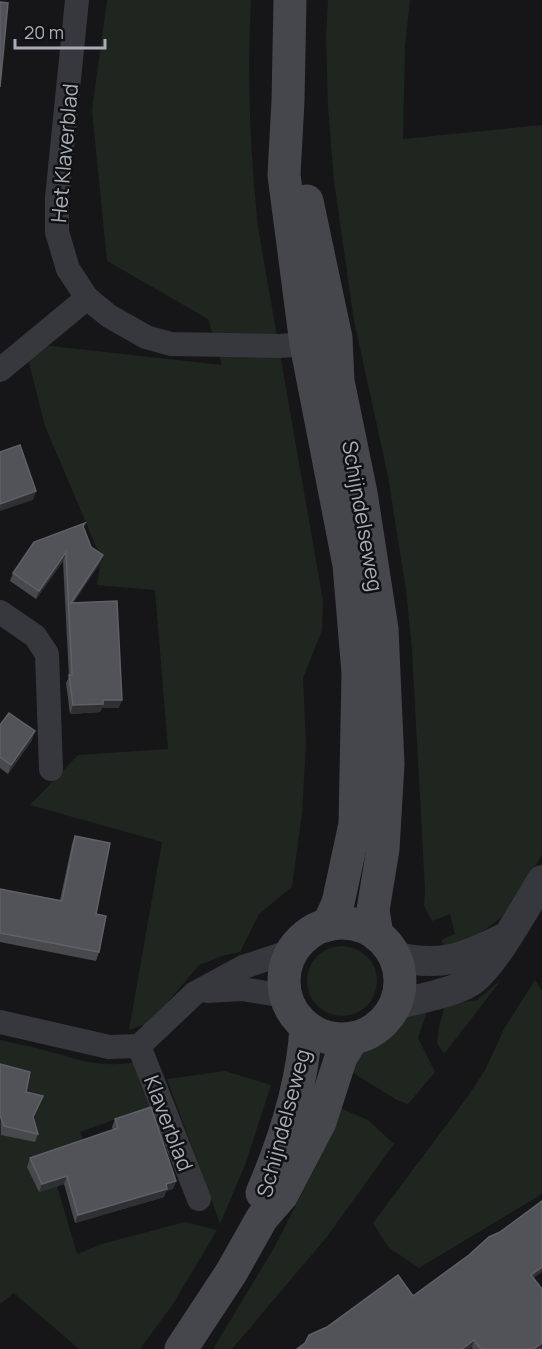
<svg xmlns="http://www.w3.org/2000/svg" width="542" height="1349" font-family="Manrope,sans-serif">
<style>
.green{fill:#1e261f}
.lines{fill:none;stroke-linecap:round;stroke-linejoin:round}
.minor{stroke:#37383d;stroke-width:24}
.tertiary{stroke:#37383d;stroke-width:30}
.secondary{stroke:#45474d;stroke-width:33}
.wall{fill:#47494d}
.shaded-wall{fill:#2f3033}
.building{fill:#525359;stroke:#5f6168;stroke-width:1.5}
.labels{text-anchor:middle;dominant-baseline:central;stroke-width:5;stroke-linejoin:round;paint-order:stroke}
.street-label{font-size:21px;fill:#a8adb8;stroke:#111113}
</style>
<rect width="100%" height="100%" fill="#161618"/>
<g class="green">
<path d="M107 0H251C247 77 250 150 258 227L323 601 322 630 303 678 306 744 302 813 292 887 259 914 240 952 222 956 199 965 151 1022 129 1030 162 842 30 805 78 755 168 749 155 590 97 585 101 558 45 426 24 343 222 365 208 319 107 261 92 110Z"/>
<polygon points="328,0 410,0 405,46 403,139 542,125 542,855 505,915 469,941 446,949 441,940 455,934 450,914 432,921 424,906 425,890 412,650 406,590 388,476 354,321 334,181 328,107 326,36"/>
<circle cx="342" cy="981" r="35"/>
<polygon points="502,979 444,1054 437,1043 439,1027 445,1005 477,1000"/>
<polygon points="535,980 542,990 542,1194 419,1268 388,1247 373,1223 468,1096 485,1070 504,1029"/>
<polygon points="428,1009 418,1038 435,1072 408,1104 397,1100 345,1068 397,1027 410,1014"/>
<path d="M0 1040C12 1043 25 1045 37 1048 74 1058 96 1069 136 1062L152 1106 80 1132 87 1150 56 1182 77 1254 102 1244 185 1222 217 1230 173 1304 140 1349H79L14 1293 0 1304Z"/>
<polygon points="225,1071 271,1085 245,1165 220,1224 167,1079"/>
<polygon points="338,1107 368,1120 394,1144 326,1238 232,1349 213,1349 274,1248 316,1166"/>
</g>
<g class="lines">
<g class="minor">
<polyline points="77,0 57,198 57,232 68,269 87,298 109,316 146,337 171,344 279,346 306,344"/>
<polyline points="0,370 87,298"/>
<polyline points="0,612 35,636 47,654 51,769"/>
<polyline points="207,991 242,989 285,996"/>
<polyline points="0,1022 109,1047 139,1046 195,993 243,967 292,951"/>
<polyline points="139,1046 199,1199"/>
</g>
<g class="tertiary">
<path d="M394 956C440 968 464 958 504 938"/>
<path d="M395 1005C416 999 453 993 470 982 492 969 527 904 542 880"/>
</g>
<g class="secondary">
<polyline points="290,0 288,101 284,175 306,344 349,565 358,673 355,824 338,903 328,925"/>
<polyline points="307,201 336,338 338,381 361,493 382,629 388,764 383,849 373,910 377,935"/>
<circle cx="342" cy="981" r="58"/>
<path d="M262 1193C284 1142 303 1082 306 1027"/>
<polyline points="181,1349 231,1273 262,1218 282,1195 320,1122 341,1057 353,1038"/>
</g>
</g>
<g class="wall">
<polygon points="84,528 91,547 100,563 73,603 119,708 102,708 100,712 70,714 66,683 69,677 63,561 36,599 10,581 13,573"/>
<polygon points="0,725 32,740 8,774 0,768"/>
<polygon points="75,836 96,914 99,952 96,961 0,942 0,889 60,900 72,844"/>
<polygon points="0,1064 26,1092 43,1096 33,1118 38,1134 35,1142 1,1135"/>
<polygon points="115,1119 176,1181 173,1189 166,1191 164,1197 75,1223 64,1184 39,1192 27,1167 30,1158 113,1130 112,1127"/>
<polygon points="534,1278 542,1289 542,1348 541,1349 473,1349 413,1296"/>
</g>
<g class="shaded-wall">
<polygon points="36,491 33,500 0,511 0,504"/>
<polygon points="66,552 63,561 36,599 39,591"/>
<polygon points="103,555 100,563 68,611 71,603"/>
<polygon points="103,700 122,700 119,708 102,708 100,712 70,714 73,705"/>
<polygon points="35,731 32,740 8,774 11,765"/>
<polygon points="67,1176 64,1184 39,1192 42,1184"/>
<polygon points="176,1181 173,1189 166,1191 164,1197 75,1223 78,1215"/>
<polygon points="542,1267 542,1272 528,1282 531,1275"/>
<polygon points="474,1340 472,1348 470,1349 462,1349"/>
<polygon points="542,1343 542,1348 533,1349"/>
</g>
<g class="building">
<polygon points="0,2 8,3 0,87"/>
<polygon points="20,445 36,491 0,504 0,452"/>
<polygon points="85,523 83,526 91,547 103,555 71,603 117,601 122,700 103,700 103,704 73,705 69,675 72,675 66,552 39,591 13,573 34,542"/>
<polygon points="9,713 35,731 11,765 0,757 0,725"/>
<polygon points="75,836 110,843 96,914 106,916 99,952 0,933 0,889 62,901"/>
<polygon points="0,1064 30,1072 26,1092 43,1096 33,1117 38,1134 4,1126 0,1115"/>
<polygon points="151,1107 176,1181 166,1184 167,1189 78,1215 67,1176 42,1184 30,1158 118,1128 115,1119"/>
<polygon points="542,1201 542,1267 531,1275 542,1289 542,1343 533,1349 481,1349 474,1340 462,1349 297,1349 305,1343 309,1335 327,1327 398,1275 413,1296 469,1255 489,1237 500,1232"/>
</g>
<g class="labels">
<g class="street-label">
<text transform="translate(64 153) rotate(-85)">Het Klaverblad</text>
<text transform="translate(363 516) rotate(80)">Schijndelseweg</text>
<text transform="translate(169 1123) rotate(69)">Klaverblad</text>
<text transform="translate(283 1123) rotate(-75)">Schijndelseweg</text>
</g>
</g>
<path d="M15 39v9h90v-9" fill="none" stroke="#a8adb8" stroke-width="3"/>
<text x="24" y="39" font-size="18" fill="#a8adb8" stroke="#111113" stroke-width="4.5" paint-order="stroke">20 m</text>
</svg>
